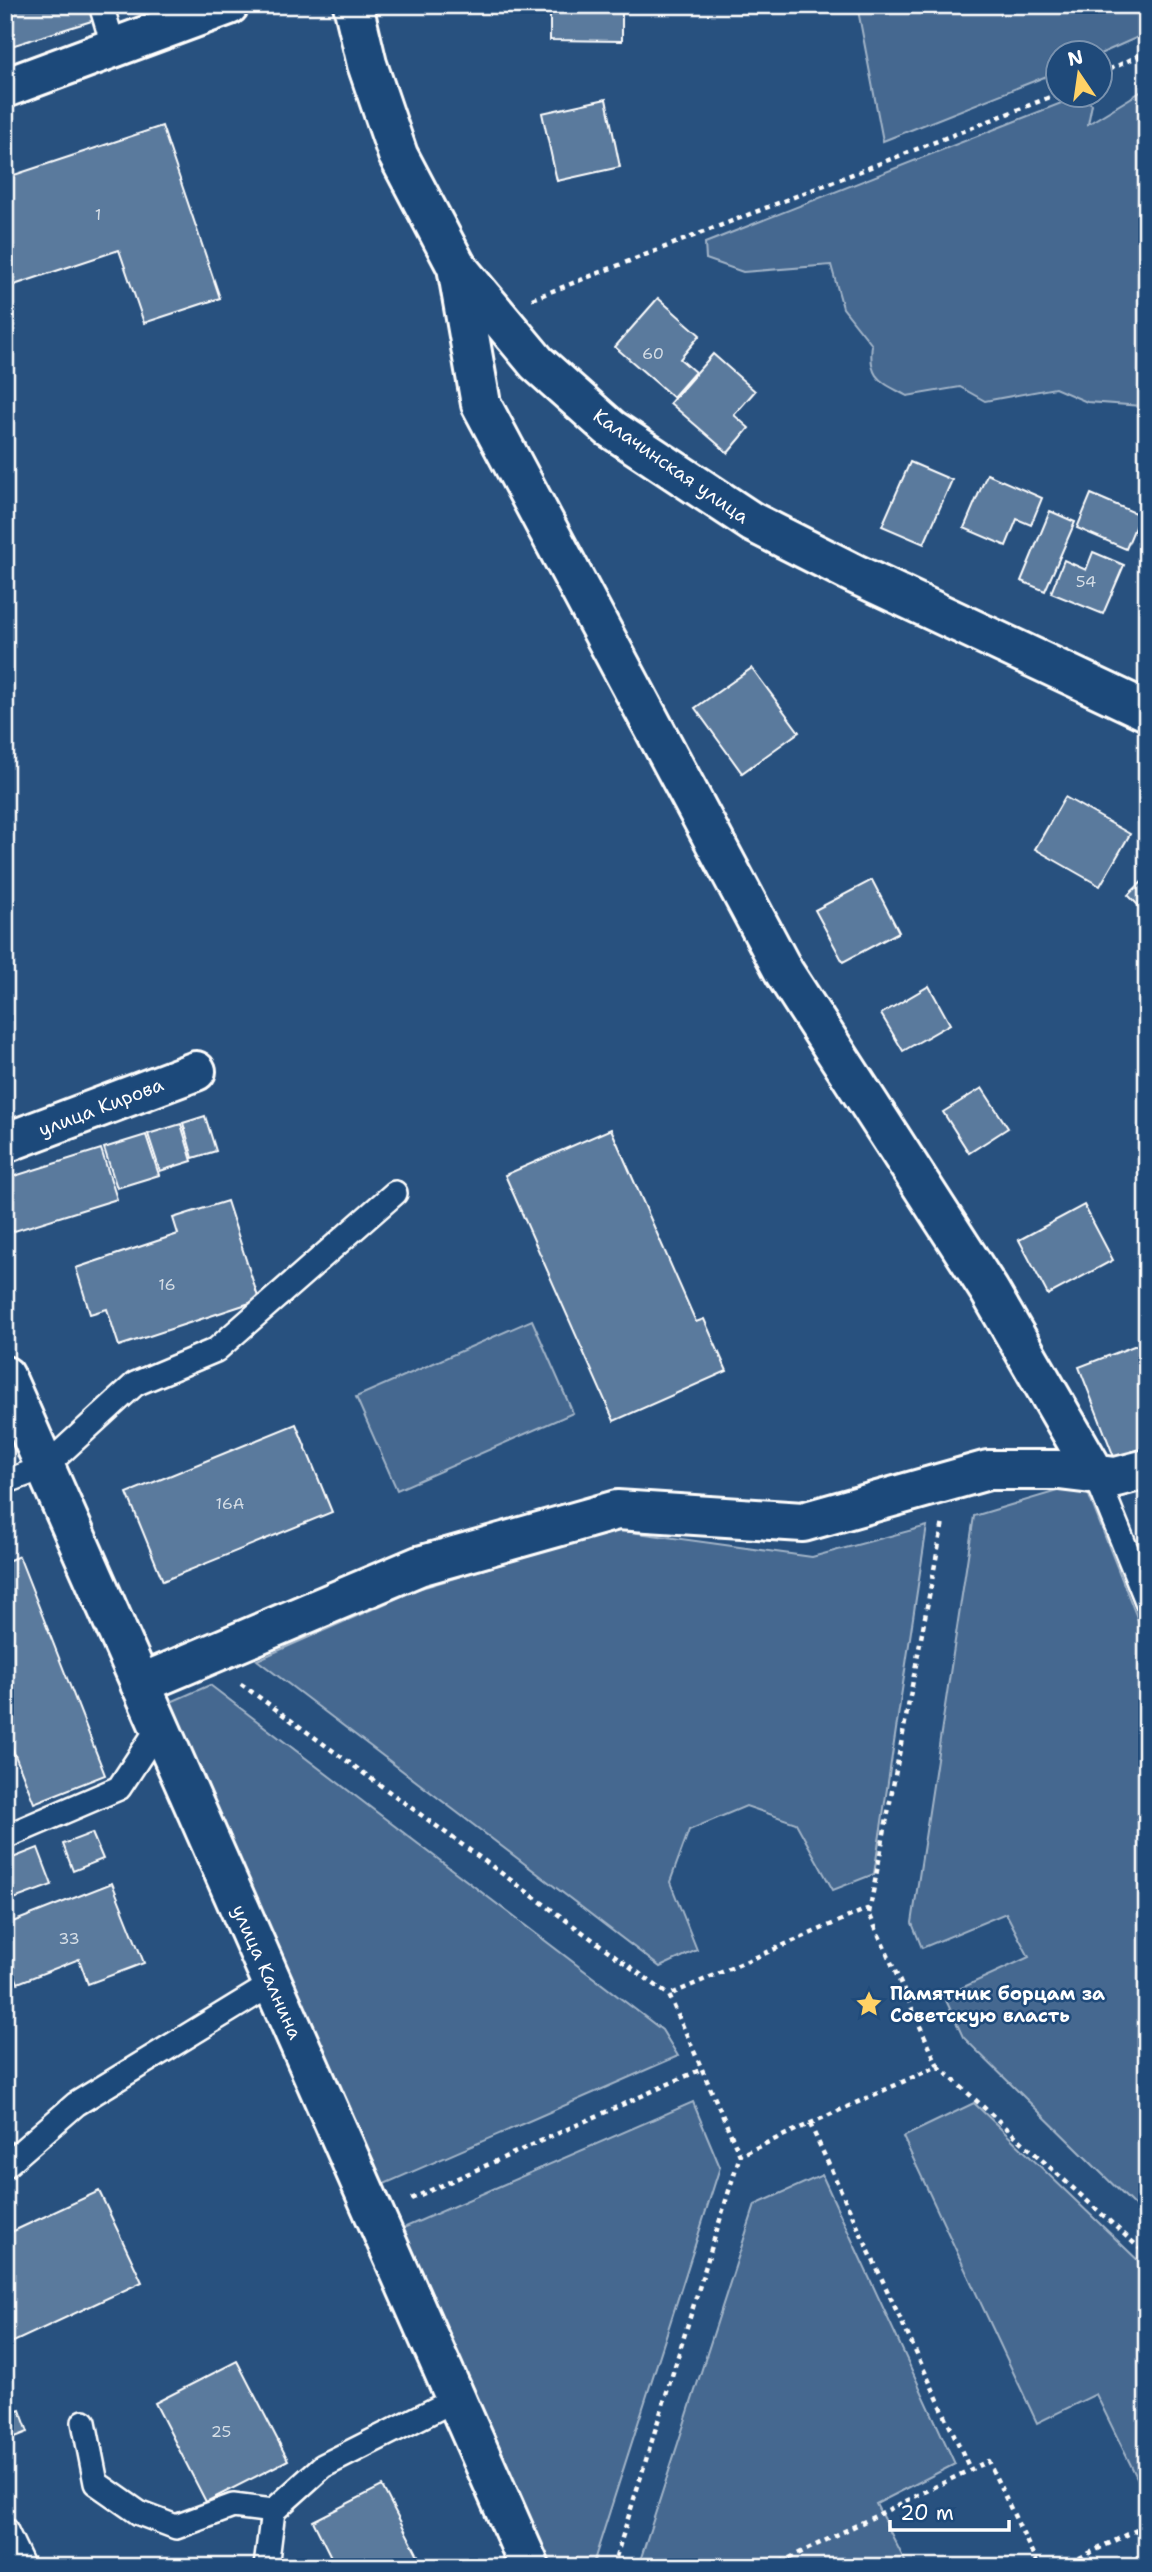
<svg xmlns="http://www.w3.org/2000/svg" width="1152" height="2572" font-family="'Shantell Sans',sans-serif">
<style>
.green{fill:#446890;stroke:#a2b4c8;stroke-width:2}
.building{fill:#5a7a9d;stroke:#fff;stroke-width:2}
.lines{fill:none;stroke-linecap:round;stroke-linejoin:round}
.service-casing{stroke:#fff;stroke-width:28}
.minor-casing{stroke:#fff;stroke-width:44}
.secondary-casing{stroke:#fff;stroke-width:44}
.path{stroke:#fff;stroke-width:4.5;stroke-dasharray:5 5;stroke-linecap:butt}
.service{stroke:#1f4a7a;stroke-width:23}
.minor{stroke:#1f4a7a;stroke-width:38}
.secondary{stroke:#1f4a7a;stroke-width:38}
.labels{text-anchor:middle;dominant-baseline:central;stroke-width:5;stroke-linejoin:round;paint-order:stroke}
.number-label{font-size:16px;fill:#d6dee6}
.street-label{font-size:19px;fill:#fff;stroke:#1f4a7a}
.poi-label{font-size:19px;font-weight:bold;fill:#fff;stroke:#1f4a7a;text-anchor:start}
</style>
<rect width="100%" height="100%" fill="#28517f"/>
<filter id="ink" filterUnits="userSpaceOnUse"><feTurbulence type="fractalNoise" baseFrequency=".0143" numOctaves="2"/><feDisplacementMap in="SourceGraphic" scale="14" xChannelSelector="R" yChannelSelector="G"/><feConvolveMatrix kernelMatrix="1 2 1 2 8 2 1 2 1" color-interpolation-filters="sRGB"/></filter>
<g filter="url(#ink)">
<g class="green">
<polygon points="857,5 1147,5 1147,33 1100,54 1058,52 1057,72 883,141"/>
<path d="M1147 88V411L1142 406 1087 402 1055 388 985 401 960 387 907 396C880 381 868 379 872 345L843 308 831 265 743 272 706 259 705 243 1079 96 1092 104 1088 124Z"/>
<polygon points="532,1320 573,1413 397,1490 356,1397"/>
<polygon points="1084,1483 1147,1643 1147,2218 963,2037 944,1996 1029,1957 1006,1913 922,1948 912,1923 974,1516"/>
<polygon points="927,1526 874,1874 833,1890 796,1823 746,1806 689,1830 670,1882 697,1950 660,1967 257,1660 418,1589 616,1530 812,1557"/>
<polygon points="210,1685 662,2030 678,2056 382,2185 166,1704"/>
<polygon points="693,2102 720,2167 592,2567 551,2567 401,2229"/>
<polygon points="974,2103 1147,2269 1147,2498 1096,2394 1037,2423 903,2137"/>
<polygon points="822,2175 955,2464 876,2504 908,2567 638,2567 755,2205"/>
</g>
<g class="building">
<polygon points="5,5 93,5 98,19 5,48"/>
<polygon points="550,5 622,5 622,41 550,40"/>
<polygon points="606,99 620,167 557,181 542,113"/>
<polygon points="162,126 220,298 144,323 119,250 5,288 5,178"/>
<polygon points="658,298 700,335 680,359 695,372 673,397 615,347"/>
<polygon points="713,354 755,391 734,415 749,428 728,453 670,403"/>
<polygon points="910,462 952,480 924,544 882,526"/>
<polygon points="987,474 1042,498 1031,525 1017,519 1006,546 964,528"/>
<polygon points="1091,494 1140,515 1126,549 1077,528"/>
<polygon points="1050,511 1075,522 1045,591 1021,581"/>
<polygon points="1093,552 1124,565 1103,614 1051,593 1064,560 1086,570"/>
<polygon points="752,668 799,732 742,773 695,708"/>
<polygon points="1065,797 1130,834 1100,886 1035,849"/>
<polygon points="1147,877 1147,914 1128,895"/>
<polygon points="872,880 899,932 843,962 815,910"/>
<polygon points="929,986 950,1024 903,1051 881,1014"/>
<polygon points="982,1088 1008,1128 969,1153 943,1112"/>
<polygon points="205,1116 216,1151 193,1158 183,1123"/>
<polygon points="181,1124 192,1161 160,1171 148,1134"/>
<polygon points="611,1129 696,1322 704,1319 727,1371 614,1421 505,1175"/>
<polygon points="146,1135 159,1175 117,1188 104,1148"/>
<polygon points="101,1149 117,1199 5,1234 5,1179"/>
<polygon points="227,1201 259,1300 119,1346 107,1309 90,1314 76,1268 178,1234 173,1218"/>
<polygon points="1084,1205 1113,1260 1048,1295 1019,1240"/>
<polygon points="1147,1341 1147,1451 1116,1462 1079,1367"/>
<polygon points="296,1424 332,1512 163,1581 127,1493"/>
<polygon points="19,1556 105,1775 34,1803 5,1730 5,1562"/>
<polygon points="92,1833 103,1859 73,1871 63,1844"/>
<polygon points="38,1848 52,1885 14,1899 5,1877 5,1861"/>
<polygon points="112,1883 144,1963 88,1984 79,1959 18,1983 5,1950 5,1925"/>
<polygon points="99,2191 142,2282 5,2346 5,2235"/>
<polygon points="237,2361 288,2460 206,2502 155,2403"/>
<polygon points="20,2410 28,2432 5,2441 5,2415"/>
<polygon points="382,2486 424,2567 336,2567 313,2521"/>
</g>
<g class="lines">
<defs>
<g id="service">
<polyline points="101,5 114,48"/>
<polyline points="1096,1475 1147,1601"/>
<polyline points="5,1482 45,1467 135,1384 216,1350 395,1193"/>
<polyline points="5,1837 119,1788 159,1727"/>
<polyline points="5,2166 76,2104 272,1984"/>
<polyline points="84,2422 96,2483 139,2513 176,2527 233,2506 273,2511"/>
<polyline points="5,2529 23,2567"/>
<polyline points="266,2567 273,2511 323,2466 456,2399"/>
</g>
<g id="minor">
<polyline points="457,267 481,404 784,972 989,1290 1096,1475"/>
<polyline points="5,1143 196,1071"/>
<polyline points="5,1376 530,2567"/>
<polyline points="140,1684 419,1566 617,1510 803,1522 988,1470 1059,1470 1116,1477 1147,1469"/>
</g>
<g id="secondary">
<polyline points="353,5 367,64 398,155 457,267 537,363 610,428 752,522 855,574 1147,711"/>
<polyline points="5,88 229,5"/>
</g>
</defs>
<use href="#service" class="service-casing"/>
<use href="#minor" class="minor-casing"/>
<use href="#secondary" class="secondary-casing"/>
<g class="path">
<polyline points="1100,74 1147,52"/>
<polyline points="532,299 1058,94"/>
<polyline points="241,1684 669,1995"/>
<polyline points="869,1913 943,1522"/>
<polyline points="938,2066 1147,2255"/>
<polyline points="810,2124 970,2469"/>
<polyline points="411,2199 702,2069"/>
<polyline points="613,2567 740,2155 669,1995 867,1909 938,2066 740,2155"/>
<polyline points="771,2567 988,2461 1039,2567"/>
<polyline points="1061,2567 1147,2525"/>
</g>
<use href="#service" class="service"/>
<use href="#minor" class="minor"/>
<use href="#secondary" class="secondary"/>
</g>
</g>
<defs>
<symbol id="sight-bare" viewBox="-9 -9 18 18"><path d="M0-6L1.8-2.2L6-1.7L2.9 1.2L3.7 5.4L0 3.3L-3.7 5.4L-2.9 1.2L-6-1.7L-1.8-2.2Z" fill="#ffd166" stroke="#1f4a7a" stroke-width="2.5" paint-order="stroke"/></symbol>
</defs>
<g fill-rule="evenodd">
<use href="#sight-bare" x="850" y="1985" width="38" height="38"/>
</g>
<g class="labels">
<g class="number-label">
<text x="98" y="214">1</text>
<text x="653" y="353">60</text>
<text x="1086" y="581">54</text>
<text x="167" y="1284">16</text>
<text x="230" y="1503">16А</text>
<text x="69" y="1938">33</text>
<text x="221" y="2431">25</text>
</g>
<g class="street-label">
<text transform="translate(671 466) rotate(35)">Калачинская улица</text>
<text transform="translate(101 1107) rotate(-21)">улица Кирова</text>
<text transform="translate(267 1972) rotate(66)">улица Калнина</text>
</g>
<g class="poi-label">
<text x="890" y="1993">Памятник борцам за<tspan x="890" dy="22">Советскую власть</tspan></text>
</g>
</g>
<rect width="1152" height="2572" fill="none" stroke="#1f4a7a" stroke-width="28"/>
<rect x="14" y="14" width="1124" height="2544" fill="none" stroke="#fff" stroke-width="2.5" filter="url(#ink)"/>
<g transform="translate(1079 74) rotate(347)"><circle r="33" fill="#1f4a7a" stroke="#7992af" stroke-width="2"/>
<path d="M0-5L12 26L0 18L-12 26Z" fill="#ffd166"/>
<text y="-10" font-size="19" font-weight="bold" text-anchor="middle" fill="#ffffff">N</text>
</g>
<path d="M890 2520v10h119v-10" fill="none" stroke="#ffffff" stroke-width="3.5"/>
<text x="900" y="2520" font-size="21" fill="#ffffff" stroke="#1f4a7a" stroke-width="5" paint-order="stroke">20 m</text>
</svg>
